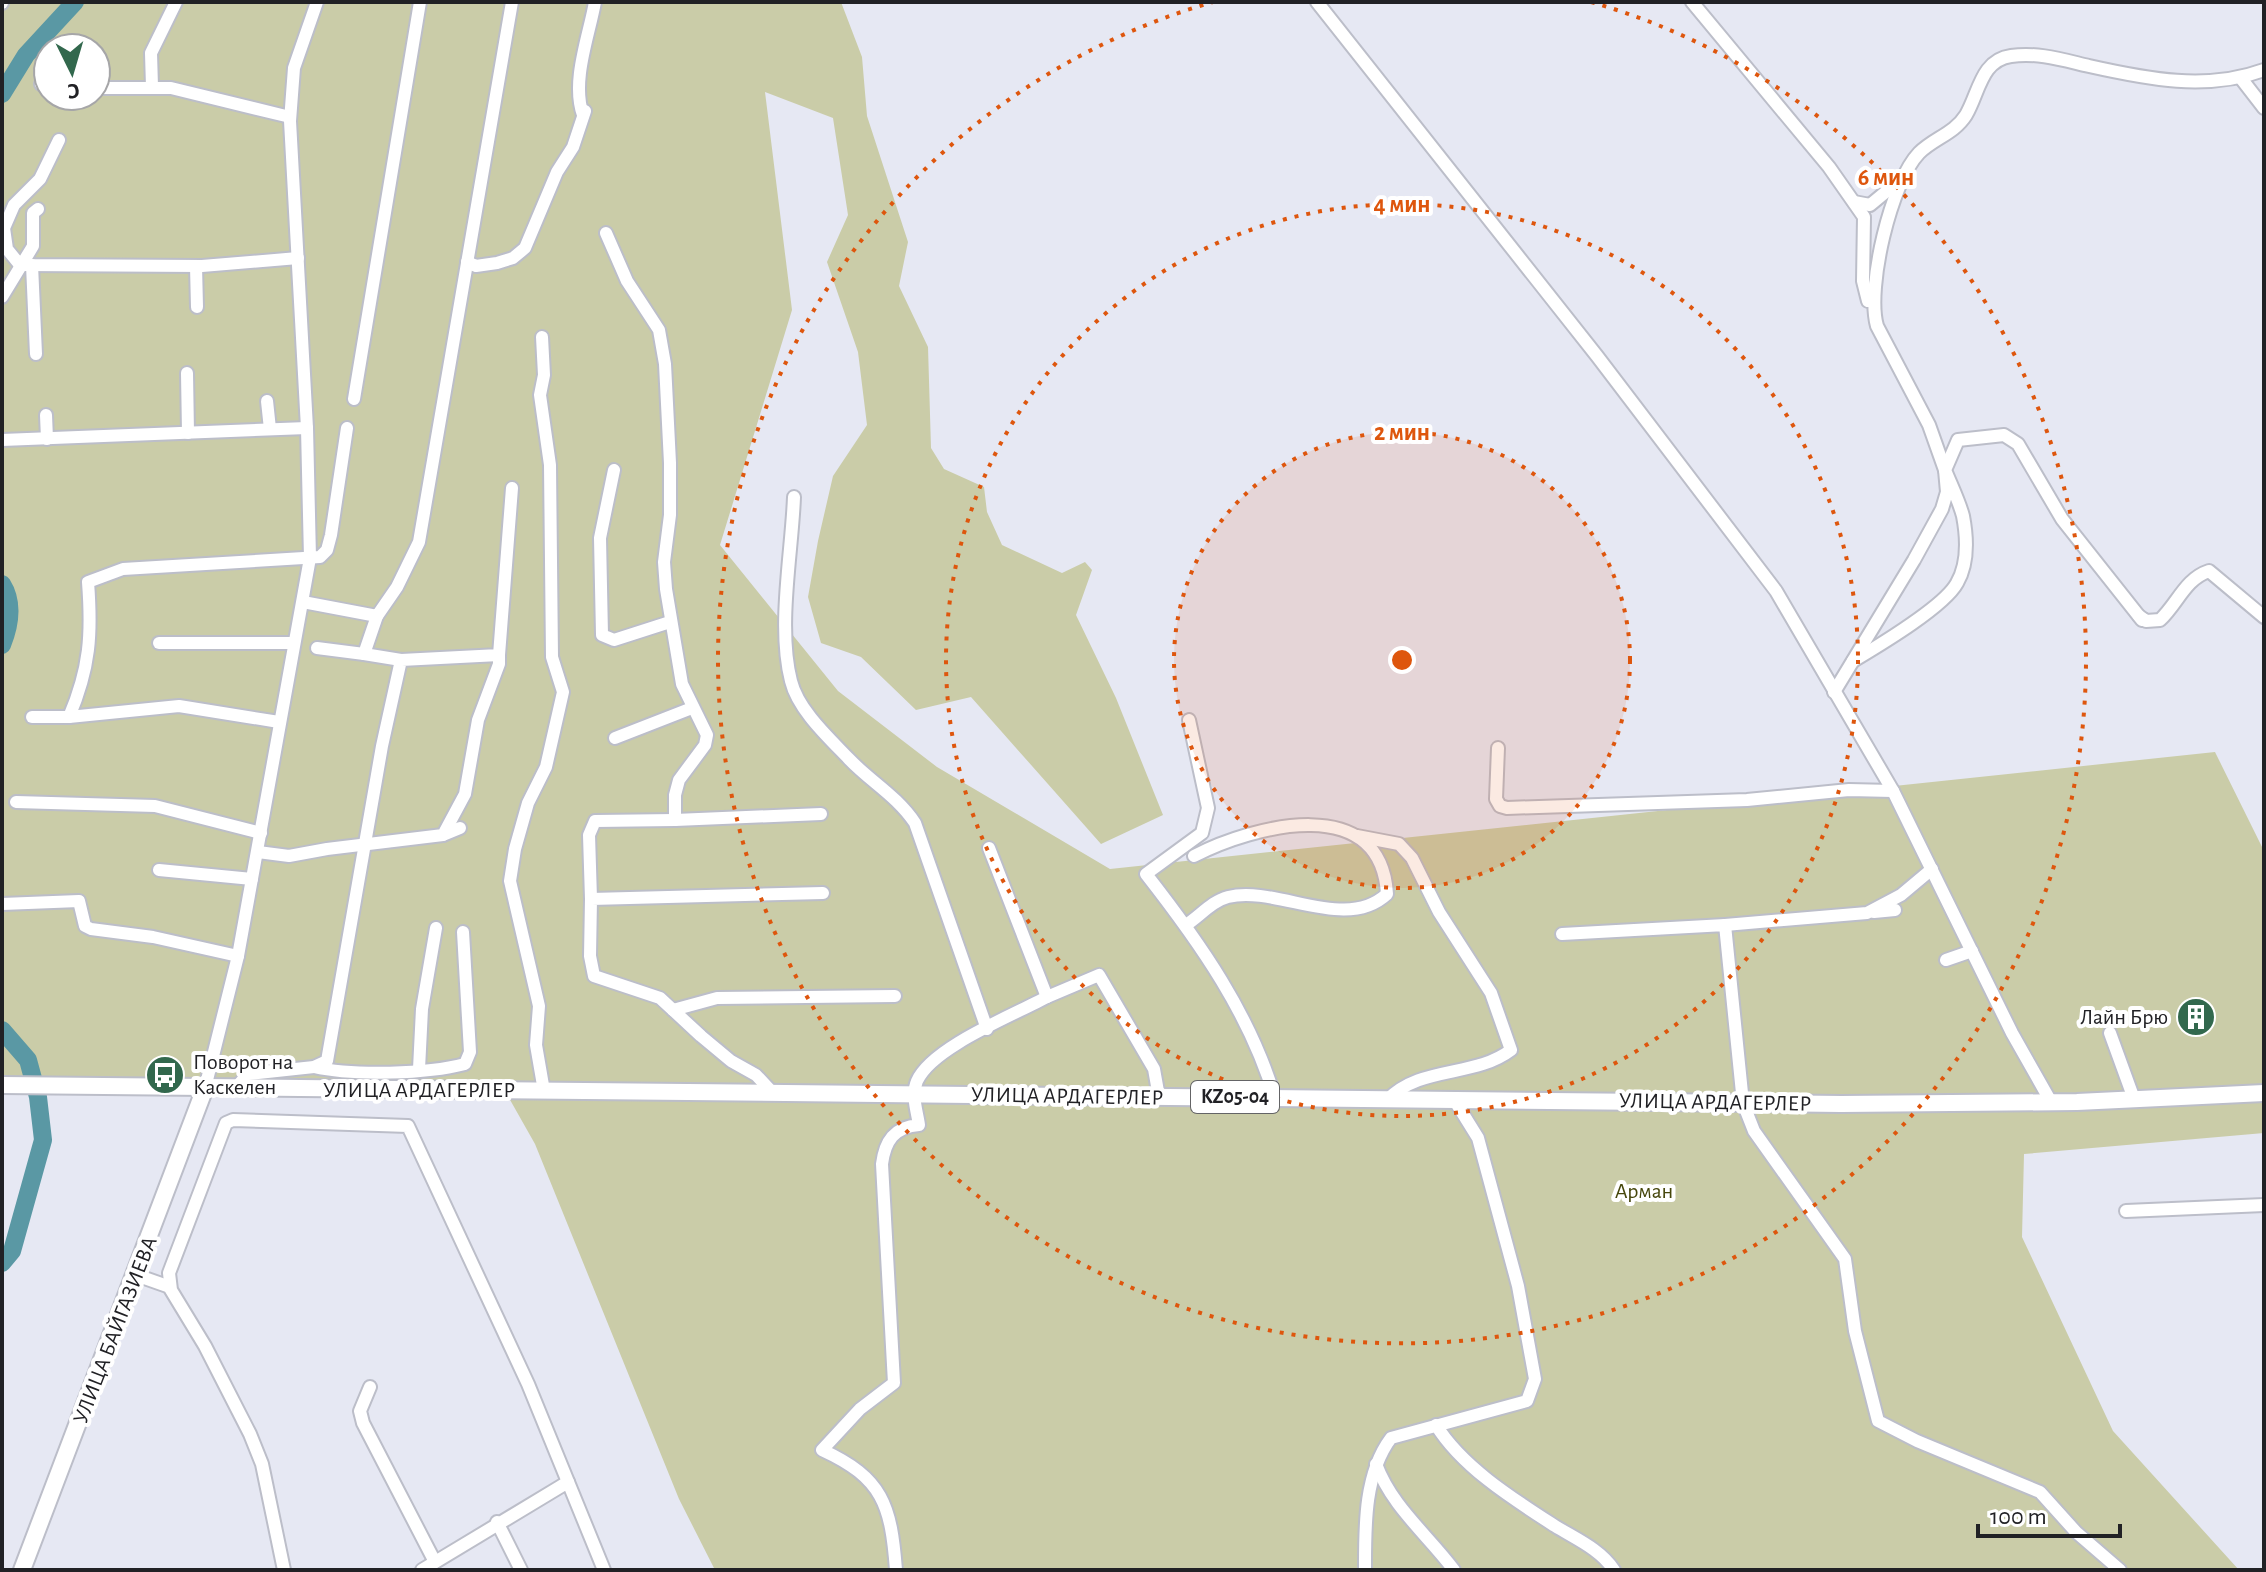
<svg xmlns="http://www.w3.org/2000/svg" width="2266" height="1572" font-family="'Alegreya Sans',sans-serif">
<style>
.green{fill:#cacca8;fill-rule:evenodd}
.lines{fill:none;stroke-linecap:round;stroke-linejoin:round}
.river{stroke:#5a98a4;stroke-width:18}
.minor-casing{stroke:#bcbec9;stroke-width:16}
.major-casing{stroke:#bcbec9;stroke-width:20}
.minor{stroke:#fff;stroke-width:12}
.major{stroke:#fff;stroke-width:16}
.ring{fill:none;stroke:#de560d;stroke-width:4;stroke-dasharray:4 8}
.labels{text-anchor:middle;dominant-baseline:central;stroke-width:8;stroke-linejoin:round;paint-order:stroke}
.shield{fill:#fff;stroke:#646466;stroke-width:2}
.shield-label{font-size:20px;font-weight:bold;fill:#212125}
.poi-label{font-size:22px;fill:#212125;stroke:#fff;text-anchor:end}
.street-label{font-size:22px;fill:#212125;stroke:#fff}
.park-label{font-size:22px;fill:#46470c;stroke:#fff}
.centre{fill:#de560d;stroke:#fff;stroke-width:4}
.ring-label{font-size:24px;text-anchor:middle;font-weight:bold;fill:#de560d;stroke:#fff;stroke-width:8;stroke-linejoin:round;paint-order:stroke}
</style>
<rect width="100%" height="100%" fill="#e6e8f3"/>
<path class="green" d="M2 2H841L862 57 867 116 908 242 899 286 928 347 931 448 944 469 984 487 987 512 1002 545 1062 573 1085 562 1092 570 1076 615 1116 698 1163 815 1101 844 971 697 916 710 861 657 821 643 808 597 818 541 833 476 867 425 858 352 827 262 848 215 833 118 765 92 792 310 720 545 838 691 937 767 1110 869 2215 752 2264 851V1133L2024 1154 2022 1237 2113 1431 2239 1570H715L679 1499 535 1144 505 1091 2 1085ZM48 48H96V96H48Z"/>
<g class="lines">
<g class="river">
<polyline points="2,94 26,55 75,2"/>
<path d="M2 584C14 603 10 625 2 645"/>
<polyline points="2,1030 28,1060 38,1097 43,1140 12,1251 2,1263"/>
</g>
<defs>
<g id="minor">
<polyline points="1317,2 1597,356 1776,591 1893,791 2012,1033 2051,1102"/>
<polyline points="1692,2 1829,167 1864,217 1863,281 1868,301"/>
<polyline points="2,3 2,2"/>
<polyline points="2240,77 2264,108"/>
<polyline points="41,84 48,84"/>
<polyline points="152,87 151,53 176,2"/>
<polyline points="96,88 171,88 290,117"/>
<path d="M583 115C571 81 589 36 595 2"/>
<polyline points="59,140 40,179 14,205 4,228 7,249 20,265 202,266 298,258"/>
<polyline points="1854,202 1870,205 1899,181"/>
<polyline points="606,233 627,281 659,330 665,364 670,463 670,515 664,562 666,589 682,684 707,735 705,745 679,780 675,795 675,820 821,814"/>
<polyline points="467,262 476,266 497,263 513,258 525,248 557,172 573,147 585,111"/>
<polyline points="32,265 36,354"/>
<polyline points="196,266 197,307"/>
<polyline points="2,297 33,246 33,213 38,209"/>
<polyline points="542,337 544,375 540,395 550,465 552,657 563,692 546,767 528,803 515,849 510,881 539,1006 536,1045 544,1091"/>
<polyline points="187,373 188,433"/>
<polyline points="354,399 420,2"/>
<polyline points="267,401 270,429"/>
<polyline points="46,415 47,439"/>
<polyline points="2,440 307,428"/>
<polyline points="614,470 600,538 602,635 614,640 670,622"/>
<path d="M794 497C792 552 777 627 791 681 798 710 829 738 849 759 871 782 897 796 915 823L987 1029"/>
<polyline points="303,602 377,616 397,587 419,542 512,2"/>
<polyline points="377,616 364,654 401,660"/>
<path d="M2139 616 2146 621 2160 620C2178 603 2185 579 2209 571L2264 617"/>
<polyline points="159,643 294,643"/>
<polyline points="317,648 364,654"/>
<path d="M1853 661C1878 646 1944 607 1957 583 1968 564 1967 537 1963 516 1959 501 1951 485 1945 470L1958 440 2004 435 2018 444 2062 519 2142 620"/>
<path d="M1834 692 1914 560 1942 509 1947 492 1945 470 1929 425 1877 326C1866 288 1891 182 1919 153 1934 138 1954 134 1966 115 1979 93 1981 60 2011 56 2038 52 2063 60 2089 66 2147 79 2207 91 2264 70"/>
<polyline points="32,717 69,717"/>
<path d="M1189 720 1208 808 1202 833 1146 874C1200 943 1250 1014 1275 1098"/>
<path d="M279 722 179 706 69 717C90 668 92 634 88 582L123 569 320 557 327 550 331 535 347 428"/>
<polyline points="615,738 692,708"/>
<polyline points="1498,748 1496,799 1500,806 1507,808 1747,800 1849,790 1893,791"/>
<polyline points="16,802 155,806 261,833"/>
<polyline points="443,835 460,828"/>
<path d="M1357 836 1399 844 1412 858 1439 912 1491 993 1511 1050C1474 1078 1421 1065 1387 1100"/>
<polyline points="258,852 289,856 327,849 443,835 465,794 478,720 499,664 499,655"/>
<polyline points="159,870 252,879"/>
<polyline points="591,899 589,835 595,821 675,820"/>
<polyline points="2,904 79,901 85,926 91,929 153,937 238,956"/>
<polyline points="1874,912 1895,910"/>
<path d="M1186 925C1200 916 1212 901 1228 897 1277 885 1345 933 1387 894 1381 792 1254 825 1194 856"/>
<polyline points="1725,925 1867,913 1901,895 1932,869"/>
<polyline points="1562,934 1725,925 1743,1103 1754,1131 1845,1259 1855,1331 1878,1421 1917,1441 2040,1492 2076,1532 2120,1570"/>
<polyline points="1946,960 1972,951"/>
<polyline points="1047,997 1099,975 1154,1069 1159,1097"/>
<polyline points="673,1010 717,998 895,996"/>
<polyline points="2110,1033 2134,1099"/>
<path d="M314 1067C353 1076 427 1074 465 1064L470 1052 463 932"/>
<polyline points="419,1069 422,1009 436,928"/>
<polyline points="205,1088 238,956 310,558 307,428 290,121 294,68 317,2"/>
<polyline points="235,1089 248,1074 314,1067 327,1061 382,746 401,660 499,655 512,488"/>
<polyline points="773,1093 756,1075 731,1061 701,1036 660,998 594,976 590,956 591,899 823,893"/>
<polyline points="2126,1211 2264,1205"/>
<polyline points="136,1275 170,1287"/>
<polyline points="370,1387 360,1411 363,1423 435,1562"/>
<path d="M1436 1425C1462 1467 1513 1499 1555 1526 1576 1539 1600 1549 1614 1570"/>
<path d="M1376 1464C1392 1507 1427 1534 1454 1570"/>
<polyline points="497,1522 521,1570"/>
<polyline points="284,1570 262,1464 250,1434 205,1346 171,1290 169,1273 226,1123 233,1120 408,1126 528,1384 604,1570"/>
<polyline points="422,1570 568,1482"/>
<path d="M896 1570C891 1505 883 1478 822 1450L860 1409 894 1383 882 1164C885 1141 894 1127 919 1125 917 1111 911 1095 917 1081 932 1047 1014 1015 1047 997L989 848"/>
<path d="M1365 1570C1365 1527 1364 1474 1391 1438L1527 1401 1535 1379 1518 1286 1478 1138 1455 1101"/>
</g>
<g id="major">
<polyline points="2,1085 1841,1104 2077,1102 2264,1093"/>
<polyline points="22,1570 205,1088"/>
</g>
</defs>
<use href="#minor" class="minor-casing"/>
<use href="#major" class="major-casing"/>
<use href="#minor" class="minor"/>
<use href="#major" class="major"/>
</g>
<circle cx="1402" cy="660" r="228" fill="#de560d" fill-opacity=".12"/>
<g class="ring">
<circle cx="1402" cy="660" r="228"/>
<circle cx="1402" cy="660" r="456"/>
<path d="M1591 2A684 684 0 1 1 1213 2"/>
</g>
<defs>
<symbol id="building-disc" viewBox="-11 -11 22 22"><circle r="9.5" fill="#32684d" stroke="#fff"/><path d="M-4-6H4V6H1V3H-1V6H-4ZM-2.5-4.3h1.7v1.8h-1.7ZM.8-4.3h1.7v1.8H.8ZM-2.5-1h1.7V.8h-1.7ZM.8-1h1.7V.8H.8Z" fill="#fff"/></symbol>
<symbol id="bus-disc" viewBox="-11 -11 22 22"><circle r="9.5" fill="#32684d" stroke="#fff"/><path d="M-5-6H5V4H4V6H2V4H-2V6H-4V4H-5ZM-3.5-4V0h7V-4ZM-3.5 1.2v1.5H-2V1.2ZM2 1.2v1.5H3.5V1.2Z" fill="#fff"/></symbol>
</defs>
<g fill-rule="evenodd">
<use href="#building-disc" x="2174" y="995" width="44" height="44"/>
<use href="#bus-disc" x="143" y="1053" width="44" height="44"/>
</g>
<g class="labels">
<rect class="shield" x="1191" y="1081" width="88" height="32" rx="6"/>
<g class="shield-label">
<text x="1235" y="1097">KZ05-04</text>
</g>
<g class="poi-label">
<text x="2168" y="1017">Лайн Брю</text>
<text x="193" y="1062" text-anchor="start">Поворот на<tspan x="193" dy="25">Каскелен</tspan></text>
</g>
<g class="street-label">
<text x="419" y="1090">УЛИЦА АРДАГЕРЛЕР</text>
<text transform="translate(1067 1096) rotate(1)">УЛИЦА АРДАГЕРЛЕР</text>
<text transform="translate(1715 1102) rotate(1)">УЛИЦА АРДАГЕРЛЕР</text>
<text transform="translate(115 1330) rotate(-69)">УЛИЦА БАЙГАЗИЕВА</text>
</g>
<g class="park-label">
<text x="1644" y="1191">Арман</text>
</g>
</g>
<circle cx="1402" cy="660" r="12" class="centre"/>
<g class="ring-label">
<text x="1886" y="185">6 мин</text>
<text x="1402" y="212">4 мин</text>
<text x="1402" y="440">2 мин</text>
</g>
<rect width="2266" height="1572" fill="none" stroke="#212125" stroke-width="8"/>
<g transform="translate(72 72) rotate(175)"><circle r="38" fill="#ffffff" stroke="#a6a6a8" stroke-width="2"/>
<path d="M0-6L14 30L0 20L-14 30Z" fill="#32684d"/>
<text y="-12" font-size="22" font-weight="bold" text-anchor="middle" fill="#212125">С</text>
</g>
<path d="M1978 1524v12h142v-12" fill="none" stroke="#212125" stroke-width="4"/>
<text x="1990" y="1524" font-size="24" fill="#212125" stroke="#ffffff" stroke-width="6" paint-order="stroke">100 m</text>
</svg>
